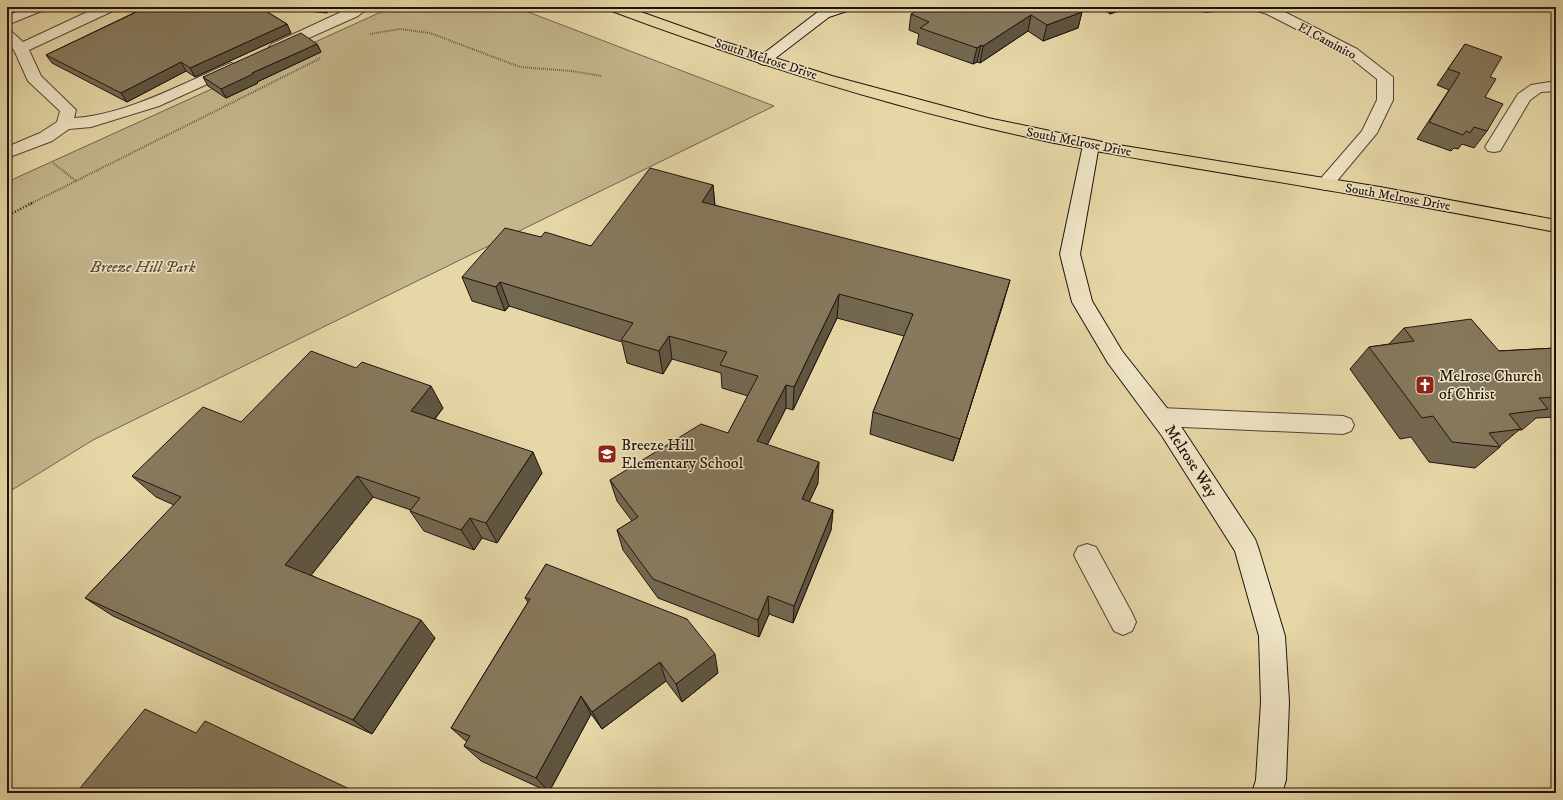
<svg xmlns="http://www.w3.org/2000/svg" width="1563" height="800" font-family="'IM FELL DW Pica',serif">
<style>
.green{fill:#c4b68d;stroke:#72644d}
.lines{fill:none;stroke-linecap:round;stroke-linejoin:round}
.lane-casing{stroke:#514434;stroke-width:2}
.secondary-casing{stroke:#1f130d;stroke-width:2}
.primary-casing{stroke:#1f130d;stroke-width:2}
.path-far1{stroke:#1f130d;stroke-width:2;stroke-dasharray:0.5 1.5;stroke-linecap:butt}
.path{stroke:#1f130d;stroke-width:2.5;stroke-dasharray:1 2;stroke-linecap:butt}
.lane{fill:#efe5c6;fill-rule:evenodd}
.secondary{fill:#efe5c6;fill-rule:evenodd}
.primary{fill:#e6d7a7;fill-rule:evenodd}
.wall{fill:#736850;stroke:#1f130d}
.shaded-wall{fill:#5e5541;stroke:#1f130d}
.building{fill:#86795d;stroke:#1f130d}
.labels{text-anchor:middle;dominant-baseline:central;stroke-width:3;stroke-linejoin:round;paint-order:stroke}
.far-street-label{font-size:13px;fill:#1f130d;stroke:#efe5c6}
.park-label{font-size:16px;font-style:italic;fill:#594c3a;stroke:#efe5c6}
.poi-label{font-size:16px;fill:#1f130d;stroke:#efe5c6;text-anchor:start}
.street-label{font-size:16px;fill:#1f130d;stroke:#efe5c6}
</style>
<rect width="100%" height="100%" fill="#e6d7a7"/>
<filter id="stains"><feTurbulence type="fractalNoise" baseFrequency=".005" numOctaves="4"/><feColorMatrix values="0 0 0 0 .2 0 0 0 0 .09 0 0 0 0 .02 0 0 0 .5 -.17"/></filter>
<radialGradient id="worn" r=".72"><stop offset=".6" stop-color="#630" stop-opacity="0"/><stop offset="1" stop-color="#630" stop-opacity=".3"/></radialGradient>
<polygon class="green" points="392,7 515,7 774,106 93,440 7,493 7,182"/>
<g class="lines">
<defs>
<g id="lane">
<polygon points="27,7 46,7 44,10 7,25 7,16"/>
<path d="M98 7H117L115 10 29 50 41 76 76 110 74 118C124 115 180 85 226 65L231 63 236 65 239 68 236 71 159 106 91 127 69 129 52 141 7 158V147L40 133 57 122 60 111 28 81 14 50 7 43V31L12 32 23 42Z"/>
<polygon points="352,7 369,7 358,16 282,50 277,52 272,50 269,47 272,44"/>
<polygon points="1200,7 1224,7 1222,10 1206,12 1201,11"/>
<polygon points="1252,7 1277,8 1357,49 1393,77 1393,100 1377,133 1331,188 1325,190 1319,188 1316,184 1362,131 1377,100 1377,79 1347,55 1267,14 1254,10"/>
<polygon points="1556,81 1556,91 1541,92 1530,100 1500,151 1494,152 1488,151 1485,147 1518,94 1531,85"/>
<polygon points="1161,408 1343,416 1351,419 1354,425 1351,431 1343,434 1161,426 1153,423 1150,417 1153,411"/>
<polygon points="1087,544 1096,547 1132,613 1136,622 1132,631 1123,635 1114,631 1078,563 1074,555 1078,547"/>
</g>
<g id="secondary">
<polygon points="831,7 852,7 850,10 829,17 769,63 764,65 759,63 756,60 759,57 819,11"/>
<polygon points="1091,140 1097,141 1099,145 1080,254 1092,301 1122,351 1178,422 1255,539 1258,547 1285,636 1289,702 1286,780 1282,793 1252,793 1256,780 1261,702 1259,636 1235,551 1162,436 1108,363 1072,302 1060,254 1083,145 1085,141"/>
</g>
<path id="primary" d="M607 7H627L725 42 832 76 988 118 1112 144 1380 187 1556 220V232C1477 217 1399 202 1320 189 1228 173 1136 160 1045 141 896 109 751 63 609 10Z"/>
</defs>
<use href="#lane" class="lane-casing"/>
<use href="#secondary" class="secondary-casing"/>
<use href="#primary" class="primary-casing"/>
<g class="path-far1">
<polyline points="370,34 400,29 430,33 520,67 571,71 602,76"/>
<polyline points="53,163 76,181"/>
<polyline points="30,204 321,58"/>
</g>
<polyline class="path" points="7,216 32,203"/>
<use href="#lane" class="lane"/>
<use href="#secondary" class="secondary"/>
<use href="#primary" class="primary"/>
</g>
<g class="wall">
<polygon points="146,7 259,7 287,24 291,33 195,77 186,71 127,102 52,63 46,55"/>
<polygon points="267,7 327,7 328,9 327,13"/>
<polygon points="1083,7 1078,28 1043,41 1028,31 980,63 977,62 973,64 917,44 919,34 909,30 911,14"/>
<polygon points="1100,7 1129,7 1110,14"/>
<polygon points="317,44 321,52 257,82 258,83 226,98 208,86 203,77"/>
<polygon points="1465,44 1490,77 1485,97 1487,131 1474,148 1462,144 1458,149 1454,148 1451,151 1417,139 1449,90 1437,85"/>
<polygon points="713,185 715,205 1003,304 953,461 870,434 873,412 904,336 837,318 793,410 786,408 767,445 818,483 809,502 833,510 831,530 793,623 769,614 759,637 658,598 623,550 617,530 632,521 617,501 610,480 728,433 748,396 722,388 721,373 672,359 663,374 627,363 622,342 509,306 505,311 472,301 462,277 541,237 591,246"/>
<polygon points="1404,328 1499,351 1556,348 1556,417 1536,418 1522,430 1519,430 1500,446 1500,447 1475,468 1429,462 1411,437 1400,439 1350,369 1369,347 1389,344"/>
<polygon points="443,408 435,419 542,473 497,543 482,538 474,550 424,531 410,511 411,510 373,497 311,575 435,638 372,734 113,616 85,598 174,505 156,497 132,476 241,422"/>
<polygon points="546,564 718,673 682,702 666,681 602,729 591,714 549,792 481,761 464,746 467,742 451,728 528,602 525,598"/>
</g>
<g class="shaded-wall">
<polygon points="324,7 327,7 328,9 327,13"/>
<polygon points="1112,7 1129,7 1110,14"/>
<polygon points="1082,12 1078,28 1043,41 1047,25"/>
<polygon points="1031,15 1028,31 980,63 983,46"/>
<polygon points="287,24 291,33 195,77 190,68"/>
<polygon points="317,44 321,52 257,82 258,83 226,98 221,89 252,73"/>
<polygon points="981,45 977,62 973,64 977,48"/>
<polygon points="181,62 186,71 127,102 121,93"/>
<polygon points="713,185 715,209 702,202"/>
<polygon points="1010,280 1003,304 953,461 960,439"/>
<polygon points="500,282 509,306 505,311 496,287"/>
<polygon points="839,294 837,318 793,410 794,387"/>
<polygon points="669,336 672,359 663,374 659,351"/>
<polygon points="786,385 786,408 758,463 757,441"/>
<polygon points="431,386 443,408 424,432 411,411"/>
<polygon points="533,452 542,473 497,543 486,523"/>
<polygon points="819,462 818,483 801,520 802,499"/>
<polygon points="357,476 373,497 305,583 285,565"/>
<polygon points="833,510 831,530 793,623 794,606"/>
<polygon points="470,518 482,538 474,550 461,530"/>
<polygon points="768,596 769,614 759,637 758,620"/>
<polygon points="421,620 435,638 372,734 353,720"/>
<polygon points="715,654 718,673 682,702 676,684"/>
<polygon points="660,662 666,681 602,729 592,712"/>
<polygon points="581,696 591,714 549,792 536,778"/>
</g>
<g class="building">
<polygon points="147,7 259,7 287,24 190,68 181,62 121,93 46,55"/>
<polygon points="923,7 1083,7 1082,12 1047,25 1031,15 983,46 981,45 977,48 920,28 929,22 911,14"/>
<polygon points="301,33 317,44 252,73 253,74 221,89 203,77"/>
<polygon points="1465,44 1502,57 1490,77 1496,79 1485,97 1503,104 1487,131 1474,127 1470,133 1466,131 1463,135 1429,122 1460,73 1448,69"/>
<polygon points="650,168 713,185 702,202 1010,280 960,439 873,412 913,314 839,294 794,387 786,385 757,441 819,462 802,499 833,510 794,606 768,596 758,620 653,579 617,530 638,517 610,480 701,424 728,433 758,376 720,365 727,352 669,336 659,351 621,340 633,323 500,282 496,287 462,277 505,228 541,237 545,232 591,246"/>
<polygon points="1471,319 1499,351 1556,348 1556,397 1539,398 1548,409 1509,414 1521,429 1489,433 1500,447 1452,442 1433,416 1422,418 1369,347 1414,341 1404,328"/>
<polygon points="311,351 356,368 362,362 431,386 411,411 533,452 486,523 470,518 461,530 410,511 420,498 357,476 285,565 421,620 353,720 85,598 181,497 132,476 203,407 241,422"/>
<polygon points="546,564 687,619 715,654 676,684 660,662 592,712 581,696 536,778 464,746 470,736 451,728 530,599 525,598"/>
<polygon points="145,709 196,733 205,721 358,793 76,793"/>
</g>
<defs>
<symbol id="church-square" viewBox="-11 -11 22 22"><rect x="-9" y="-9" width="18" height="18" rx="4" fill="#8f2418" stroke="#efe5c6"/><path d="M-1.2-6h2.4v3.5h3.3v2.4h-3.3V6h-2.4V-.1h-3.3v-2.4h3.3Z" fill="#fff"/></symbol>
<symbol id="school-square" viewBox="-11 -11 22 22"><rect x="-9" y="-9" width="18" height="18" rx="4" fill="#8f2418" stroke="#efe5c6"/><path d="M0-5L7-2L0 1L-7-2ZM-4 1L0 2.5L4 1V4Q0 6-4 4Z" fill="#fff"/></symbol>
</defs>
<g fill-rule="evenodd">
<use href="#church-square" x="1414" y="374" width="22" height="22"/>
<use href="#school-square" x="596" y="443" width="22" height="22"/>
</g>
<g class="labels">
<g class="far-street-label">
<text transform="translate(1327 41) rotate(28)">El Caminito</text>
<text transform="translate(766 59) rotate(18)">South Melrose Drive</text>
<text transform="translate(1079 142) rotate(11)">South Melrose Drive</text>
<text transform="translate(1398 197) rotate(10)">South Melrose Drive</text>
</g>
<g class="park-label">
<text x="143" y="267">Breeze Hill Park</text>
</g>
<g class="poi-label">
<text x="1439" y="376">Melrose Church<tspan x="1439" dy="18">of Christ</tspan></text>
<text x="621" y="445">Breeze Hill<tspan x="621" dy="18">Elementary School</tspan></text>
</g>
<g class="street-label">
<text transform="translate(1191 461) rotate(57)">Melrose Way</text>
</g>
</g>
<rect width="1563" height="800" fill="none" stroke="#e6d7a7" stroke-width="24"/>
<rect x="8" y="8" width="1547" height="784" fill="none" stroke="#1f130d" stroke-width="2"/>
<rect x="12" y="12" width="1539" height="776" fill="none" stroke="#1f130d"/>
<rect width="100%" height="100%" filter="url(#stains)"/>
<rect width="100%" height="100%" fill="url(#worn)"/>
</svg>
